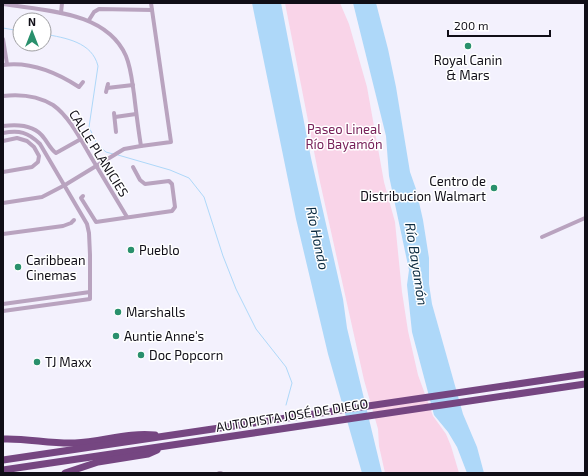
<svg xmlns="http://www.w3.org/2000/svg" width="588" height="476" font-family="'Exo 2',sans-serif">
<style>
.green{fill:#f9d4e8}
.water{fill:#aed8f9}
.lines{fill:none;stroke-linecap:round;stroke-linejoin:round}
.stream{stroke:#aed8f9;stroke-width:1}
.minor{stroke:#b9a3bf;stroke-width:4}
.motorway{stroke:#754681;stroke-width:7}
.poi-dot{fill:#29906c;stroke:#fff;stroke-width:1.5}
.labels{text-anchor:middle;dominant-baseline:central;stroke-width:3;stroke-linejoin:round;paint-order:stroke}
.poi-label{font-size:13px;fill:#100e17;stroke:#fff;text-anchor:start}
.park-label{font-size:13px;fill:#772059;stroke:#fff}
.street-label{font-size:13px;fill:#100e17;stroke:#fff}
.water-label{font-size:14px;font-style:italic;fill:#0c2c42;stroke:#fff}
</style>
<rect width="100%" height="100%" fill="#f3f1fd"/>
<polygon class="green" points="285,3 340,3 349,24 367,87 384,182 395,222 402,292 408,331 418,375 433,416 446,434 451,446 459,473 385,473 379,446 378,429 364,380 320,182"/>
<g class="water">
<polygon points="252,3 281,3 311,158 343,299 347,328 382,473 362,473 328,354 296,219"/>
<polygon points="353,3 376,3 388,49 396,87 410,172 416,189 423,220 429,258 429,284 432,304 463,414 477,447 484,473 467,473 457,447 448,432 434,415 412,332 407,285 409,270 389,176 386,136"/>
</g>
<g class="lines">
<g class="stream">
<polyline points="3,28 20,31"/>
<path d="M44 34C66 38 92 42 98 66L89 127 97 144 106 152 113 154"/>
<polyline points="118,155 170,170 189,178 204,197 223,256 236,289 256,329 286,367 292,383 286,405"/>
</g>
<g class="minor">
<path d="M3 4C45 11 106 11 126 56 131 68 132 81 134 94 136 111 138 128 141 146"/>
<polyline points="61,13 62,3"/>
<polyline points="89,20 94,12 99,9 152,10"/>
<polyline points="3,39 7,64"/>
<path d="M3 65C31 61 56 72 79 87L83 82"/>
<polyline points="107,88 133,85"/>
<polyline points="106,92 108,84"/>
<path d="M3 96C20 94 38 96 53 105 69 116 81 140 91 157 103 177 115 197 127 217"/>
<polyline points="114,113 116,132"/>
<polyline points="115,117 136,114"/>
<path d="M3 126C18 124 35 125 44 138 48 143 51 150 56 153L81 139"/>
<path d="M3 133C19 130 28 132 40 144L87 224 89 233 90 255V299L3 311"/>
<polyline points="3,141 17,138 27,141 34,147 39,156 38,162 32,167 3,172"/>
<polyline points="83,196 81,198 96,222 172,211 175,207 172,184 169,181 145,184 140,180 133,167"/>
<polyline points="3,203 42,197 65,185 124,149 141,146 171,142 151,3"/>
<polyline points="3,234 63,226 71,223 74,220"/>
<polyline points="542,237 585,218"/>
<polyline points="3,304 90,292"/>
<polyline points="219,473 221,473"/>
</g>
<g class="motorway">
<path d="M3 439C27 438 50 444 75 443 102 442 128 432 155 435"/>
<polyline points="3,460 585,374"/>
<polyline points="3,470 585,384"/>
<polyline points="65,473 98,462 148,454 157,450"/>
</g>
</g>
<g class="poi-dot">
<circle cx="468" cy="46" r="4"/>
<circle cx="494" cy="188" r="4"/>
<circle cx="131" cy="250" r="4"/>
<circle cx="18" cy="267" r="4"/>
<circle cx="118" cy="312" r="4"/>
<circle cx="116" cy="336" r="4"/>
<circle cx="141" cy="355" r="4"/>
<circle cx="37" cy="362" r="4"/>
</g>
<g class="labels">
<g class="poi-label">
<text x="468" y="60" text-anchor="middle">Royal Canin<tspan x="468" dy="15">&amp; Mars</tspan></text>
<text x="486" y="181" text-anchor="end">Centro de<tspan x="486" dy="15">Distribucion Walmart</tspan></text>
<text x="139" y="250">Pueblo</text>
<text x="26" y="260">Caribbean<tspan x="26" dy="15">Cinemas</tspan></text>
<text x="126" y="312">Marshalls</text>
<text x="124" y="336">Auntie Anne's</text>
<text x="149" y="355">Doc Popcorn</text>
<text x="45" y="362">TJ Maxx</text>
</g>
<g class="park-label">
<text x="344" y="129">Paseo Lineal<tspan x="344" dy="15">Río Bayamón</tspan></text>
</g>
<g class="street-label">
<text transform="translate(99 153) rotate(58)">CALLE PLANICIES</text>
<text transform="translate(292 415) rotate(-9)">AUTOPISTA JOSÉ DE DIEGO</text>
</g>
<g class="water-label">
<text transform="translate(318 238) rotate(78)">Río Hondo</text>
<text transform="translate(417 264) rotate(81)">Río Bayamón</text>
</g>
</g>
<rect width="588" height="476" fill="none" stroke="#100e17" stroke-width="8"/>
<g transform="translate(32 32)"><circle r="19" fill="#ffffff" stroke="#9f9fa2"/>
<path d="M0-3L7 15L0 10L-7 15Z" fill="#29906c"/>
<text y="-6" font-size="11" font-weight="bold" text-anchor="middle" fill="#100e17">N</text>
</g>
<path d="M448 30v6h102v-6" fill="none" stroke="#100e17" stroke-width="2"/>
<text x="454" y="30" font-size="12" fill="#100e17" stroke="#ffffff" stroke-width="3" paint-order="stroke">200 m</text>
</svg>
